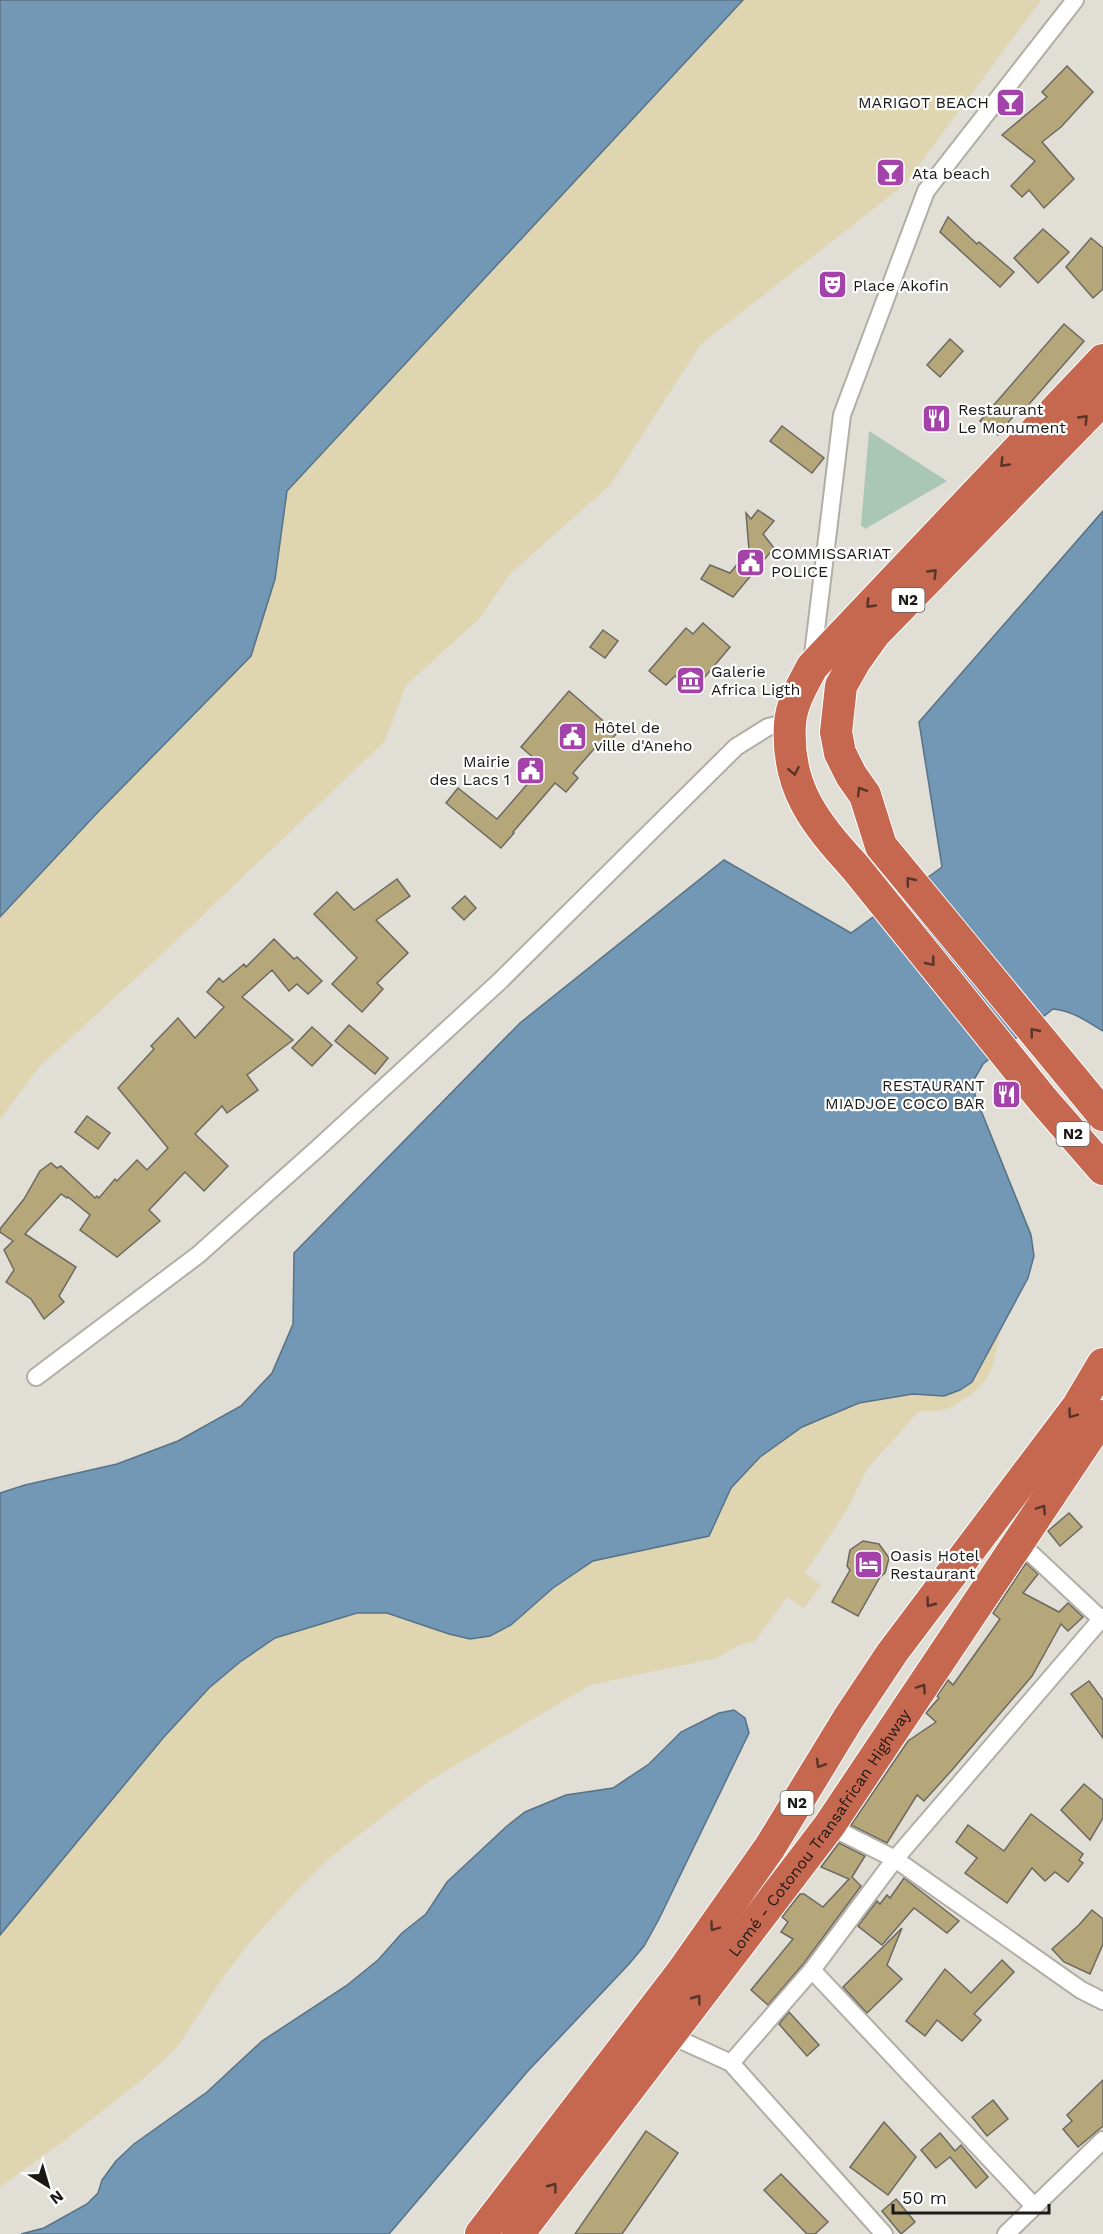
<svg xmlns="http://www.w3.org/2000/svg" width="1103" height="2234" font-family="'Work Sans',sans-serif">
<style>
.green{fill:#aac7b6}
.sand{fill:#dfd5b0}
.water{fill:#7298b6;stroke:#587286;stroke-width:1.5}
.building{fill:#b6a77b;stroke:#6c6961;stroke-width:1.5}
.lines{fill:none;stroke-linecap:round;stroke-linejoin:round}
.street-casing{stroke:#b1aea5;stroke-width:20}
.highway-casing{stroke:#fff;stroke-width:34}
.street{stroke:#fff;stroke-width:16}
.highway{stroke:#c6674f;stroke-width:32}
.oneway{stroke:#57352b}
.labels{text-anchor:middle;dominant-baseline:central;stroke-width:4.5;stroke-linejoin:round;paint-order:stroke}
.shield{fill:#fff;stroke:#5f5f5d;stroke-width:1.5}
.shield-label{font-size:15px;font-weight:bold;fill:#1b1a17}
.poi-label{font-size:16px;fill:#1b1a17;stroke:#fff;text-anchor:start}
.street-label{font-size:16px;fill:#1b1a17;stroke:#fff}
</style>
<rect width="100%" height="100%" fill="#e1ded5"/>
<polygon class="green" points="869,431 947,481 865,529 861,525"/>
<g class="sand">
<polygon points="743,0 1041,0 905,184 701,344 610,485 510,574 479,619 406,685 385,741 161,955 40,1066 0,1119 0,917 98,812 275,579 287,491"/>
<path d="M999 1332C996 1362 991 1383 963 1400 957 1404 950 1409 942 1410 935 1412 926 1411 919 1411L867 1469 848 1508 805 1573 821 1585 804 1608 787 1597 755 1641 735 1647 717 1658 590 1685 429 1781 328 1859 301 1886 249 1943 217 1986 176 2049 139 2082 65 2140 0 2187V1935L163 1738 209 1688 240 1662 275 1638 331 1620 357 1613H387L449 1634 511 1625 553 1588 593 1561 709 1536 731 1488 760 1457 802 1427 859 1403 913 1394 944 1396 960 1390 972 1382Z"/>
</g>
<g class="water">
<polygon points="0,0 743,0 287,491 275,579 251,656 98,812 0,917"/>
<path d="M1103 511V1031C1086 1021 1073 1011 1053 1009L983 1064 972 1083 976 1098 1031 1235 1034 1256 1028 1278 972 1382 960 1390 944 1396 913 1394 859 1403 802 1427 760 1457 731 1488 709 1536 593 1561 553 1588 511 1625 490 1636 470 1639 449 1634 387 1613H357L275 1638 240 1662 209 1688 163 1738 0 1935V1493L25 1485 117 1464 178 1441 241 1406 272 1373 293 1324 294 1253 520 1023 724 860 851 933 942 867 919 722Z"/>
<polygon points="734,1710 745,1718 749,1733 659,1919 644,1946 629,1964 527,2072 389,2234 21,2234 44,2228 87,2204 98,2193 102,2180 116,2161 134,2144 207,2092 262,2041 346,1986 378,1960 402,1933 426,1914 447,1882 507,1826 525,1812 566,1795 613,1788 649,1764 681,1732 719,1713"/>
</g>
<g class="building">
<polygon points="1067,66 1093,92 1061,127 1042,142 1074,179 1044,208 1029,190 1022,197 1011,186 1035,161 1002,135 1047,97 1042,92"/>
<polygon points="948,217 977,244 979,242 1014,272 1000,287 940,232"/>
<polygon points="1043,229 1069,252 1038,283 1014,258"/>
<polygon points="1091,238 1103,248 1103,289 1093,298 1066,267"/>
<polygon points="1064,324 1084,341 1024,410 1021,407 998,435 980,421"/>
<polygon points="950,339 963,351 940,377 927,365"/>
<polygon points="782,426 824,458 812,473 770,441"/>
<polygon points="758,510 774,521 763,534 774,548 733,597 701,579 710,565 730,573 749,550 746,513 751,519"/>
<polygon points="703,623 730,647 693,691 675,676 666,685 649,671 686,628 693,634"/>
<polygon points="603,630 618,641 605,658 590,647"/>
<polygon points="569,691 617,733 606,746 600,742 573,773 578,778 566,792 555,783 513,832 514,833 501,848 446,803 458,788 497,819 543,766 521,747"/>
<polygon points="397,879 410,896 376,920 408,953 377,983 383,989 362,1012 332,984 357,958 314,914 337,892 354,910"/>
<polygon points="465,896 476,908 464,920 452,908"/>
<polygon points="274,939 294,959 297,957 322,981 308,994 297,984 289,991 272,970 242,997 293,1040 247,1075 258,1090 227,1113 222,1106 195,1134 228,1166 204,1191 185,1172 149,1210 160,1221 117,1257 80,1230 90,1215 68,1197 67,1198 61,1194 25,1234 76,1267 59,1296 64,1302 44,1319 31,1299 6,1282 14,1270 4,1250 13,1241 0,1232 0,1229 24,1199 40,1171 51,1163 57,1168 61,1166 95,1198 97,1196 99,1198 115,1179 117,1181 137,1160 147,1170 168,1148 118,1088 154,1049 151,1046 178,1018 195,1038 224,1007 207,992 219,978 223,982 244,964 246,967"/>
<polygon points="349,1025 388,1058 375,1074 335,1041"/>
<polygon points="312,1027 332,1045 312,1066 292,1048"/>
<polygon points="87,1116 110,1133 98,1149 75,1132"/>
<polygon points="1069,1513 1082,1527 1060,1546 1048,1531"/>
<polygon points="863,1541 879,1544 889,1558 885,1573 880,1577 858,1616 832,1602 850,1570 847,1566 850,1550"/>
<polygon points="1026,1563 1038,1574 1023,1593 1059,1612 1068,1603 1083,1617 1068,1631 1061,1624 1032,1676 952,1770 924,1801 917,1795 887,1843 851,1825 908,1741 936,1722 926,1713 939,1698 937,1696 948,1680 953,1685 1000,1619 993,1613"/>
<polygon points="1089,1681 1103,1700 1103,1738 1071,1694"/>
<polygon points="1084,1784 1103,1800 1103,1818 1090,1840 1061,1810"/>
<polygon points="1031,1814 1083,1854 1079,1860 1083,1863 1068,1882 1055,1872 1045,1881 1032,1868 1007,1903 965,1873 977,1858 956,1842 968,1825 1004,1851"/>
<polygon points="839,1843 865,1856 852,1877 861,1886 804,1963 768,2005 751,1990 793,1939 781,1932 788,1922 782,1917 800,1894 804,1894 823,1907 849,1879 821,1867"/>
<polygon points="904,1878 959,1921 947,1933 914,1908 882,1945 858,1926 877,1901 880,1904 887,1895 890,1898"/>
<polygon points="1092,1910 1103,1919 1103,1944 1090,1974 1064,1962 1052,1949 1079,1925"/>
<polygon points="902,1928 887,1965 902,1979 867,2013 843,1987"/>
<polygon points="1002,1960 1014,1972 974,2014 981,2020 962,2041 937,2020 925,2036 906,2021 945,1969 971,1993"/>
<polygon points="789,2012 819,2045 807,2056 779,2024"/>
<polygon points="1103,2080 1103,2126 1078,2147 1063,2129 1072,2121 1067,2115"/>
<polygon points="993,2100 1008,2119 987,2136 972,2117"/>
<polygon points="884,2122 916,2157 888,2195 850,2167"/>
<polygon points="646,2131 678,2153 622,2234 575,2234"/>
<polygon points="940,2133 955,2151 961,2145 988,2177 976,2188 950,2157 936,2168 921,2150"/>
<polygon points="781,2174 828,2222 815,2234 807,2234 764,2190"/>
<polygon points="896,2199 915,2222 901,2234 882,2211"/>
</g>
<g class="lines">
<defs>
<g id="street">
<polyline points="812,663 842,415 926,191 1075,0"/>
<polyline points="36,1377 198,1255 317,1149 500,981 736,747 768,727 790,722"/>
<polyline points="1020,1543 1101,1619"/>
<polyline points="829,1826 895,1859 1081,1990 1103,2001"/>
<polyline points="812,1970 1034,2206"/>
<polyline points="665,2033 731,2063 884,2234"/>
<polyline points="731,2063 812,1970 895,1859 1103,1617"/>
<polyline points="1006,2234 1103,2140"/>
</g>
<g id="highway">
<path d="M1103 360 812 667C803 684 791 704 790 724 786 788 815 823 855 867L1043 1100 1103 1169"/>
<polyline points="1103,399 875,633 855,661 841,686 836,732 840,753 851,775 865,795 881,846 1103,1115"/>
<polyline points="481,2234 682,1972 770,1847 848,1719 892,1653 1078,1406 1103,1364"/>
<path id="s1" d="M518 2234 829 1826 1103 1416"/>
</g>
</defs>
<use href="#street" class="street-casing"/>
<use href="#highway" class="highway-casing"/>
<use href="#street" class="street"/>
<use href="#highway" class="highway"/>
</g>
<defs><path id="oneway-chevron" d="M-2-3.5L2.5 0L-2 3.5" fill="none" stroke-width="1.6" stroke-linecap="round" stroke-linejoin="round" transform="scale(1.5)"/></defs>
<g class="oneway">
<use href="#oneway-chevron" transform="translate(1084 419) rotate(-46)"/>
<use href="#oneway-chevron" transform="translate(1004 463) rotate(134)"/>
<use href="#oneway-chevron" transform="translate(933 573) rotate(-46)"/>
<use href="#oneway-chevron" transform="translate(870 604) rotate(134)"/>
<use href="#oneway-chevron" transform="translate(794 771) rotate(79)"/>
<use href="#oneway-chevron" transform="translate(861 791) rotate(-121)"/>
<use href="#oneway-chevron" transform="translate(910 881) rotate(-129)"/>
<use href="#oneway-chevron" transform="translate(931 962) rotate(51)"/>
<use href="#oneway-chevron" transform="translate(1034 1032) rotate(-129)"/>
<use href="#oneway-chevron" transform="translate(1072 1414) rotate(126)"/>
<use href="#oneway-chevron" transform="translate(1042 1509) rotate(-57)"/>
<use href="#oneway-chevron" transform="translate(930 1603) rotate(127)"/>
<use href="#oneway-chevron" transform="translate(922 1688) rotate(-56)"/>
<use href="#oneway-chevron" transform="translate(820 1764) rotate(121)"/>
<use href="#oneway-chevron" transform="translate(714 1927) rotate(125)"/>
<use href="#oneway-chevron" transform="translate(697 1999) rotate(-53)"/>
<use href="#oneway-chevron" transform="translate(553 2187) rotate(-53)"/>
</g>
<defs>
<symbol id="bar-square" viewBox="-11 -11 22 22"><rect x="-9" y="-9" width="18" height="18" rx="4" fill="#a342a9" stroke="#fff"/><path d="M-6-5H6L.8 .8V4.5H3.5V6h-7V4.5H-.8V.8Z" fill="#fff"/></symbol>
<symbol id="theatre-square" viewBox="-11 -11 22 22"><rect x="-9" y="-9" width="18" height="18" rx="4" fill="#a342a9" stroke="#fff"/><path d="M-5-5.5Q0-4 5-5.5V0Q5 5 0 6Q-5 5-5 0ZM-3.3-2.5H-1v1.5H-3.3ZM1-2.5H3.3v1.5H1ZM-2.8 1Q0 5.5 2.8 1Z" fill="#fff"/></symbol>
<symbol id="restaurant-square" viewBox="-11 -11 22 22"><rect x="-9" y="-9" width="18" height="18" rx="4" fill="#a342a9" stroke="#fff"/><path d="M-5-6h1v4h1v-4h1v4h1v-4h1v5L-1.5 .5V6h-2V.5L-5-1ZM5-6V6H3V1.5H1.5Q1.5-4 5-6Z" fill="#fff"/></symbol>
<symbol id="civic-square" viewBox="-11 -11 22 22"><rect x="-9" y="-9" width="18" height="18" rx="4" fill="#a342a9" stroke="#fff"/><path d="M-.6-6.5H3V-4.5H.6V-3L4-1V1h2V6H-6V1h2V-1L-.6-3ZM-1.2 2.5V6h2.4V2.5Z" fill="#fff"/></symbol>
<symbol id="museum-square" viewBox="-11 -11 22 22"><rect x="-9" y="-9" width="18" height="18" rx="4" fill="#a342a9" stroke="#fff"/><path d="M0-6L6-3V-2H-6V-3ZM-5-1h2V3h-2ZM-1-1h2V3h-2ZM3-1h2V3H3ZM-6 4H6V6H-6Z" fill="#fff"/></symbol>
<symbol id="hotel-square" viewBox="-11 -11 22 22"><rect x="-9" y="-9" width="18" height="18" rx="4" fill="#a342a9" stroke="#fff"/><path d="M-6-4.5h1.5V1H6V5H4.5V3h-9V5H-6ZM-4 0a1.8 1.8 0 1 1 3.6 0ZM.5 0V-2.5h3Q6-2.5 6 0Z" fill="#fff"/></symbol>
</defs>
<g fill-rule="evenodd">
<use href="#bar-square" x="994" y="86" width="33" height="33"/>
<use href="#bar-square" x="874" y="156" width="33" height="33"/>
<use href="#theatre-square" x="816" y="268" width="33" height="33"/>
<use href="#restaurant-square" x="920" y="402" width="33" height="33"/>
<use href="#civic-square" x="734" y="546" width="33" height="33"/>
<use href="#museum-square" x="674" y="664" width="33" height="33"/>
<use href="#civic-square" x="556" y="720" width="33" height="33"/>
<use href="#civic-square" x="514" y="754" width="33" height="33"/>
<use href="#restaurant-square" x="990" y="1078" width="33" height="33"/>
<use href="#hotel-square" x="852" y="1548" width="33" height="33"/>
</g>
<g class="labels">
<g class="shield">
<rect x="891.5" y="588" width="33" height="24" rx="4.5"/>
<rect x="1056.5" y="1122" width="33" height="24" rx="4.5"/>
<rect x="780.5" y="1791" width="33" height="24" rx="4.5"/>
</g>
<g class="shield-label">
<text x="908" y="600">N2</text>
<text x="1073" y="1134">N2</text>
<text x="797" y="1803">N2</text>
</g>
<g class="poi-label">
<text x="989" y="102" text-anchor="end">MARIGOT BEACH</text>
<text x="912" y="173">Ata beach</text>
<text x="853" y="285">Place Akofin</text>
<text x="958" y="409">Restaurant<tspan x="958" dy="18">Le Monument</tspan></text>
<text x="771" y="553">COMMISSARIAT<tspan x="771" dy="18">POLICE</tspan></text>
<text x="711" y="671">Galerie<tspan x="711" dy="18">Africa Ligth</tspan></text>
<text x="594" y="727">Hôtel de<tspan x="594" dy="18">ville d'Aneho</tspan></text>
<text x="510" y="761" text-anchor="end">Mairie<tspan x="510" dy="18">des Lacs 1</tspan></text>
<text x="985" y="1085" text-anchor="end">RESTAURANT<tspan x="985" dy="18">MIADJOE COCO BAR</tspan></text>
<text x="890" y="1555">Oasis Hotel<tspan x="890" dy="18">Restaurant</tspan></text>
</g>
<g class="street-label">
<text stroke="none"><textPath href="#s1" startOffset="502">Lomé - Cotonou Transafrican Highway</textPath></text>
</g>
</g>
<g transform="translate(48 2186) rotate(143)" stroke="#ffffff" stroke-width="4.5" paint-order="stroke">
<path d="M0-4.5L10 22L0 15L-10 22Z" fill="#1b1a17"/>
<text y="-9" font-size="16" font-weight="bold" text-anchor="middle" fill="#1b1a17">N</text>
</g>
<path d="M893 2204v9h156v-9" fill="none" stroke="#1b1a17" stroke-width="3"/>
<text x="902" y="2204" font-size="18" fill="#1b1a17" stroke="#ffffff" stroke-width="4.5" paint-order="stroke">50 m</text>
</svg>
